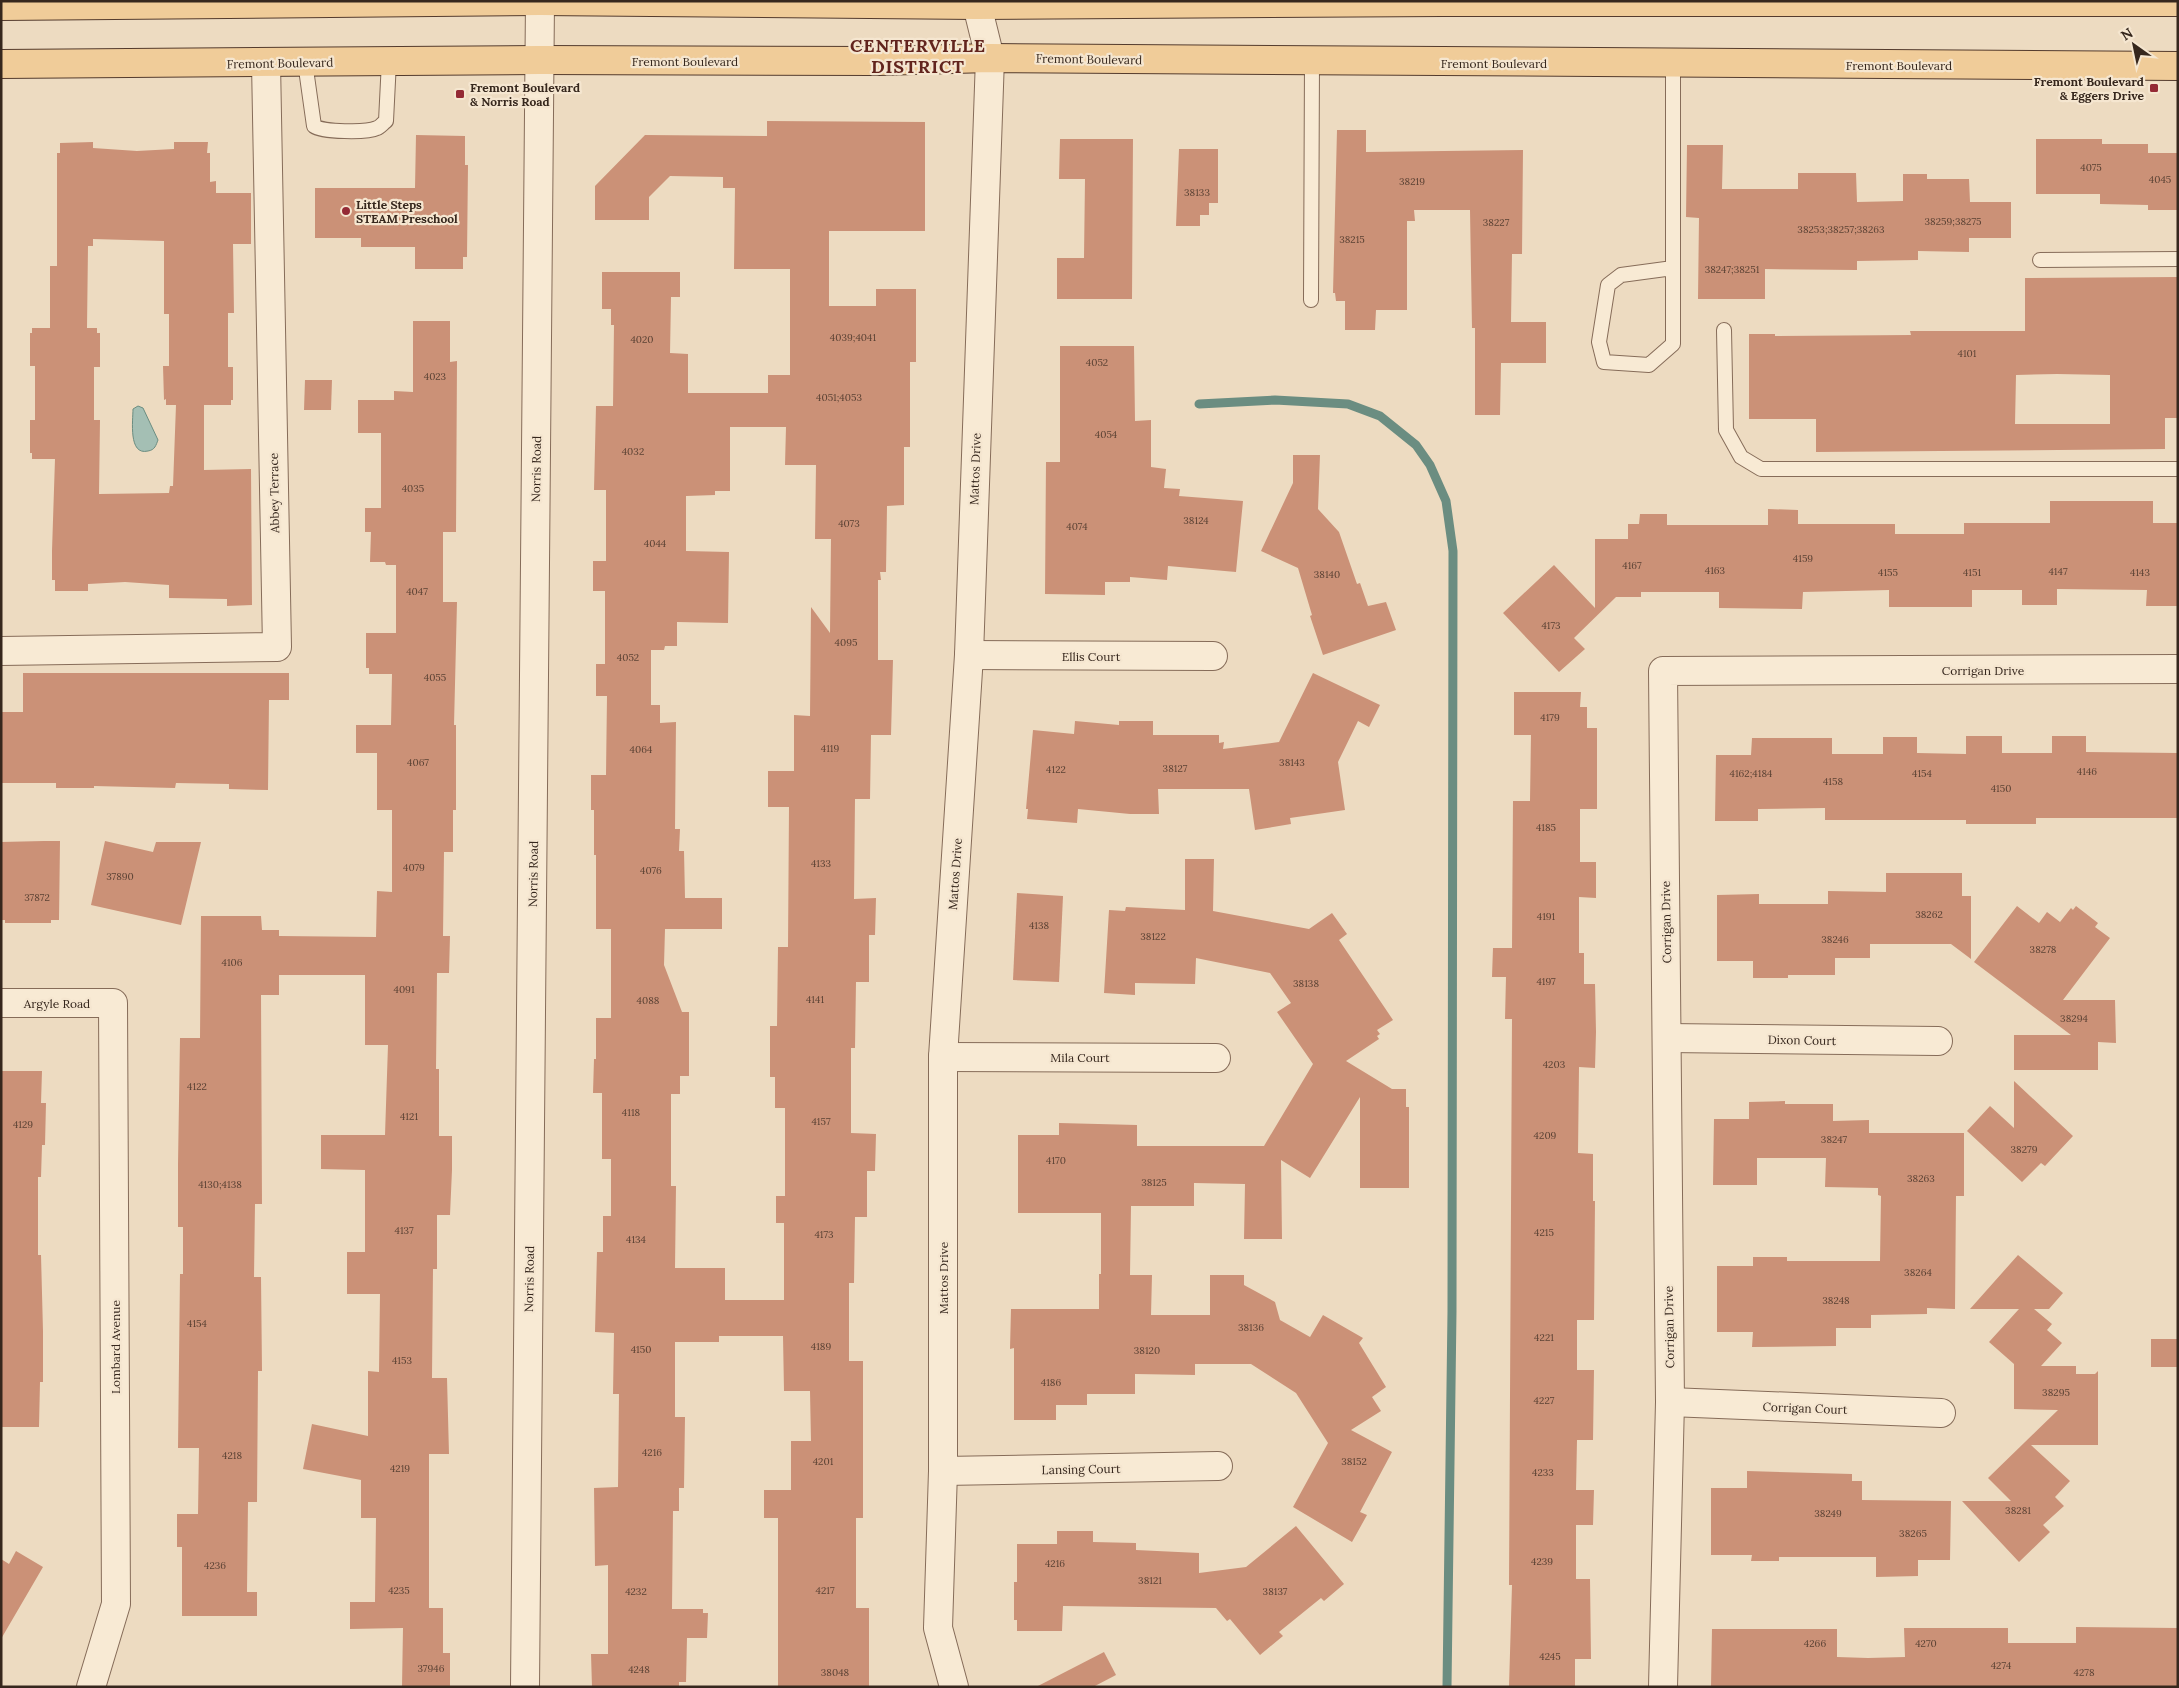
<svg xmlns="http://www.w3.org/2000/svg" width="2179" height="1688" font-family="Lora,serif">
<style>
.water{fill:#a4bfb4;stroke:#6b8d81}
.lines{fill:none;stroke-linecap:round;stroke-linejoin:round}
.stream{stroke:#6b8d81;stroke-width:9}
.building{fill:#cb9177;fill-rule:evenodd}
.service-casing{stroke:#866c59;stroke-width:16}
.minor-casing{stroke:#866c59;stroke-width:30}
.primary-casing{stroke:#543b2d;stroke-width:30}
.service{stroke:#f8ead4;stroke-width:14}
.minor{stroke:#f8ead4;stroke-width:28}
.primary{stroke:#f0cc99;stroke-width:28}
.poi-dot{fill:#942a35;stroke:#f5e6d0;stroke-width:2}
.labels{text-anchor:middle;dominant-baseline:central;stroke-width:4.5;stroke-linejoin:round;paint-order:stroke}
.number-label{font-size:10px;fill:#5b4234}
.street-label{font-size:12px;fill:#36271d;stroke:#f5e6d0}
.poi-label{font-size:12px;font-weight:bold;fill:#36271d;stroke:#f5e6d0;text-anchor:start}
.district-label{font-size:18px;font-weight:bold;letter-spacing:1px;fill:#62241d;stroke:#f5e6d0}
</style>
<rect width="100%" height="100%" fill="#eddbc1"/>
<path class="water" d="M138 406 143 408 158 440C156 445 155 450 148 451 128 456 133 420 133 409Z"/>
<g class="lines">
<polyline class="stream" points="1199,404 1275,400 1348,404 1380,416 1416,445 1430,465 1446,501 1453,551 1452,1311 1447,1687"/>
</g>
<g class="building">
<path d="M767 121 925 122V231H829V306H876V289H916V362H910V447H904V505L887 506 886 572H880L881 580H878V660H893L891 735H871L870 799H855L854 899 876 898 875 935H869V982H856L855 1048H851V1133L876 1134 875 1171H867V1217H855L854 1283H849V1361H863V1518H856V1608H869V1687H778V1518H764V1490H791V1441H811L810 1391H784L783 1336H719V1342H675V1417H685L684 1488H679V1511H673L672 1609H703V1613H708L707 1638H687L686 1682H679V1687H592L591 1654H608V1565L595 1566 594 1488 618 1487 619 1394H613L614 1333 595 1332 597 1252H603V1216H611V1159H602V1093H593L594 1059H596V1018H611V929H596V855H594V810H591V775H606L607 696H596V664H605V591H593V561H606V490H594L596 406H613L614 325H611V309H602V272H680V297H671L670 353 688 354V393H768V375H790V269H734L735 188H723V177L670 176 649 197V220H595V186L645 135 767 136ZM730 427H786L785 465H816L815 539H831L830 633 811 607 810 716 794 715V771H768V807H789L788 947H778L777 1026H770V1077H775V1108H785V1196H776V1223H784V1300H725V1268H675L676 1186H671V1094H680V1076H689V1012H682L664 965 665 929H722V898H685L684 851H679L680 829H675L676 722 660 723V705H651V650H664L665 646H677V622L728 623 729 552 686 551V496L715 495V491H730Z"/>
<polygon points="1337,130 1366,130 1366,152 1523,150 1522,254 1512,254 1511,322 1546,322 1546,363 1501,363 1500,415 1475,415 1475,328 1472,328 1470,210 1414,210 1415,221 1407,221 1407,310 1376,310 1375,330 1345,330 1345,301 1336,301 1335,293 1333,293"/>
<polygon points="416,135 465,136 465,165 468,165 467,257 463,257 463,269 415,269 415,247 361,247 361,238 315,238 315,188 415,188"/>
<polygon points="1060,139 1133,139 1132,299 1057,299 1057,258 1084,258 1085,179 1059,179"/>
<polygon points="2036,139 2102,139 2102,144 2148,144 2148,153 2178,153 2178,210 2148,210 2148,205 2100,204 2100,194 2036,194"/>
<path d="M93 142V148L137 151 174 149V142H208L207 153H210V182L216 181V193H251V244H233L234 313H228V367H233V400H231V405H204V470L251 469 252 605 227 606V599L169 598V585L125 582 88 584V591H55V580H52V551L55 459H32V453H30V420H35V366H30V333H32V328H50V266H57V153H60V143ZM93 239 164 241V314H169V366H163L164 400 166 399V405H176L173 486H170L169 493 99 494 100 420H94V367H100V333H97V328H87L88 246H93Z"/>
<polygon points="1687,145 1723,145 1722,189 1798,189 1798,173 1856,173 1857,202 1903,201 1903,174 1927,174 1927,179 1969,179 1970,202 2011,202 2011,238 1969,238 1969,252 1918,251 1918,260 1857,261 1857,270 1765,269 1765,299 1698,299 1699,218 1686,217"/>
<polygon points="1179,149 1218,149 1218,203 1209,203 1209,215 1200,215 1200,226 1176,226"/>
<path d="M2178 277V418H2165V449L1816 452V419H1749V334H1775V336L1911 335 1910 331H2025V278ZM2057 374 2110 375V424H2015L2016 375Z"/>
<polygon points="413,321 450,321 450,362 457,361 456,532 443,532 443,602 457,602 454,725 456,725 456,810 453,810 453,852 444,852 443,936 450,936 449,973 437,973 436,1069 439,1069 439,1136 452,1136 452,1170 450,1215 437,1215 437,1269 433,1269 432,1378 447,1378 449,1454 429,1454 429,1608 443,1608 443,1653 450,1653 450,1687 402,1687 403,1628 350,1629 350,1602 375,1602 376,1518 361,1518 361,1480 303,1469 312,1424 368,1436 368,1371 379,1372 380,1294 347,1294 347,1252 365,1252 365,1170 321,1169 321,1135 385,1135 388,1045 365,1045 365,975 279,975 279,995 261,995 262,1204 255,1204 254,1277 261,1277 262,1371 258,1371 257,1502 248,1502 247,1592 257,1592 257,1616 182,1616 182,1547 177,1547 177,1514 198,1514 199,1448 178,1448 180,1274 183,1274 183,1227 178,1227 178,1164 180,1038 200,1038 201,916 261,916 262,930 279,930 279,936 376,937 377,891 392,892 392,810 377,810 377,753 356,753 356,725 391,725 392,674 369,674 369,668 366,668 366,633 396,633 396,565 386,565 385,562 370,562 371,532 365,532 365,508 381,508 381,433 358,433 358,400 394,400 394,391 413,392"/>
<polygon points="1060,346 1134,346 1135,421 1151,420 1151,467 1166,469 1164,488 1180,489 1179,496 1243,501 1236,572 1168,566 1167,580 1130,577 1130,582 1105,582 1105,595 1045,594 1046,462 1060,462"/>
<polygon points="305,380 332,380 331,410 304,410"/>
<polygon points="1293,455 1320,455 1318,509 1339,532 1357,584 1360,583 1368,606 1386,602 1396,630 1323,655 1310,616 1312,615 1298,568 1261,551 1293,483"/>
<polygon points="2050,501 2153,501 2153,523 2178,523 2178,606 2146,606 2147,590 2057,589 2057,605 2022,605 2022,590 1972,590 1972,607 1889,607 1889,590 1803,592 1802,609 1719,608 1719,592 1641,592 1641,597 1616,597 1574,638 1585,649 1559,672 1503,613 1554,565 1595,608 1595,539 1628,539 1628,524 1639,524 1640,514 1667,514 1667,525 1768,525 1768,509 1798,510 1798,524 1895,524 1895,534 1964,534 1964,523 2050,523"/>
<polygon points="23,673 289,673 289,700 269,700 268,790 229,789 229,784 176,783 175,788 94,786 94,788 56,788 56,783 1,783 1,712 23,712"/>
<polygon points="1313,673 1380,705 1369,727 1358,721 1338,762 1345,810 1290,818 1291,824 1255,830 1249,789 1158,789 1159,814 1130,814 1078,809 1077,823 1027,819 1028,809 1026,809 1033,730 1074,734 1075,721 1119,725 1119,721 1153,721 1153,735 1219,735 1219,743 1224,742 1223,749 1279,742"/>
<polygon points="1514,692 1581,692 1580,707 1587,707 1587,728 1597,728 1597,809 1580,809 1580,862 1596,862 1596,898 1579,897 1579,953 1584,953 1584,984 1595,984 1596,1032 1595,1068 1579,1067 1578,1153 1593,1154 1593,1201 1595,1201 1594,1320 1577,1320 1577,1370 1594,1370 1593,1440 1577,1440 1576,1490 1594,1490 1593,1525 1576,1525 1576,1579 1590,1579 1591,1659 1575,1659 1575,1687 1509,1687 1512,1585 1509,1585 1512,1019 1505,1019 1506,977 1492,977 1493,948 1512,948 1513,801 1530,801 1531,735 1514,735"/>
<polygon points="1966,736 2002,736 2002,753 2052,753 2052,736 2086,736 2086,752 2178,753 2178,818 2036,818 2036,824 1966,824 1966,820 1825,820 1825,808 1758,809 1758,821 1715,821 1716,755 1751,755 1752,738 1832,738 1832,754 1883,754 1883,737 1917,737 1917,753 1966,754"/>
<polygon points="44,841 60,841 59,920 51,920 51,923 5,923 5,920 1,920 1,842"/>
<polygon points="105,841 153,852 156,842 201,842 181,925 91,905"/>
<polygon points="1185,859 1214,859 1213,911 1309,929 1332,913 1347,934 1339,940 1393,1020 1377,1030 1380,1034 1377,1036 1379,1039 1346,1061 1392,1089 1406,1089 1406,1107 1409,1107 1409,1188 1360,1188 1360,1097 1310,1178 1281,1160 1282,1239 1244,1239 1245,1184 1194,1183 1194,1206 1131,1206 1130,1275 1152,1275 1151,1315 1210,1315 1210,1275 1244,1275 1244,1285 1275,1302 1280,1320 1310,1337 1323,1315 1363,1338 1359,1343 1386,1387 1372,1397 1381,1411 1351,1430 1392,1452 1360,1512 1367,1515 1352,1542 1293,1507 1328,1443 1296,1393 1251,1364 1195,1364 1195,1375 1135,1374 1135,1394 1087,1394 1087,1405 1056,1405 1056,1420 1014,1420 1014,1348 1010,1349 1011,1309 1099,1309 1099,1274 1101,1274 1101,1213 1018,1213 1018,1135 1059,1135 1059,1123 1137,1125 1137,1146 1264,1146 1313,1064 1277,1012 1291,1003 1270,973 1196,958 1195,984 1135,983 1135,995 1104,993 1109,910 1125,911 1126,907 1185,910"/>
<polygon points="1886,873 1962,873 1962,896 1971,896 1971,959 1951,944 1870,944 1870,958 1835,958 1835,975 1788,975 1788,978 1753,978 1753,961 1717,961 1717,895 1759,894 1759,904 1828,904 1828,891 1886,892"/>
<polygon points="1017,893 1063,896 1059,982 1013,980"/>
<polygon points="2017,906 2039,923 2047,912 2060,922 2071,908 2073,910 2076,906 2098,923 2095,927 2110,938 2063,1000 2115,1000 2116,1043 2098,1042 2098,1070 2014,1070 2014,1035 2071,1035 1974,962"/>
<polygon points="1,1071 42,1071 41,1103 46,1103 45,1145 42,1145 41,1177 38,1177 38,1255 41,1255 43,1331 43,1382 40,1382 39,1427 1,1427"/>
<polygon points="2014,1081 2073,1136 2045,1166 2041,1163 2022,1182 1967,1131 1990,1106 2014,1128"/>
<polygon points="1785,1101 1785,1104 1833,1104 1833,1121 1869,1120 1869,1133 1964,1133 1964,1196 1956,1196 1955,1309 1927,1308 1927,1314 1871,1315 1871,1328 1836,1328 1836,1346 1752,1347 1753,1332 1717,1332 1717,1266 1753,1266 1753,1257 1787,1257 1787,1261 1880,1261 1881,1196 1878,1195 1878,1188 1825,1187 1826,1158 1757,1158 1757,1185 1713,1185 1714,1119 1749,1119 1749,1102"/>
<polygon points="2018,1255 2063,1293 2049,1309 2034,1309 2052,1324 2047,1330 2062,1343 2041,1366 2076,1366 2076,1374 2095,1374 2098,1371 2098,1445 2031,1445 2070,1481 2055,1497 2064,1506 2043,1525 2050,1532 2019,1562 1962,1501 2011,1501 1988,1478 2058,1410 2014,1409 2014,1364 1989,1342 2019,1309 1970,1309"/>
<rect x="2151" y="1339" width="27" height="28"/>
<polygon points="1747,1471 1852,1474 1852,1481 1862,1481 1862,1500 1951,1501 1950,1560 1918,1560 1918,1576 1876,1577 1876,1557 1779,1557 1779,1561 1751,1561 1752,1555 1711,1555 1711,1488 1747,1488"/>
<polygon points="1296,1526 1344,1584 1324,1601 1321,1598 1279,1632 1283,1636 1260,1655 1230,1619 1227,1621 1216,1608 1063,1606 1062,1631 1017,1631 1017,1620 1014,1620 1014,1582 1017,1582 1017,1544 1057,1544 1057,1531 1093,1531 1093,1542 1136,1543 1136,1550 1199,1553 1199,1573 1246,1567"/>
<polygon points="16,1551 43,1567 1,1639 1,1559 9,1564"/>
<polygon points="2076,1627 2178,1628 2178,1687 1711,1687 1712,1629 1837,1629 1837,1657 1868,1658 1905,1657 1904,1628 2008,1628 2008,1643 2076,1643"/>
<polygon points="1104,1652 1116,1675 1093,1687 1036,1687"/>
</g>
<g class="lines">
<defs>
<g id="service">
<path d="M305 62 314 126C322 132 367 133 377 128 380 127 383 123 386 121L389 61"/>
<polyline points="1673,64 1673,344 1649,365 1604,362 1599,342 1608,285 1621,275 1673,268"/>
<polyline points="2040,260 2178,259"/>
<polyline points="1311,300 1312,61"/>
<polyline points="1724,330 1726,430 1741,457 1761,469 2178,469"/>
</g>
<g id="minor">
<polyline points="1,651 277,647 266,63"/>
<polyline points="969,655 1213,656"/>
<polyline points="1,1003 113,1003 116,1604 91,1687"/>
<polyline points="1667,1038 1938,1041"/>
<polyline points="943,1057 1216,1058"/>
<polyline points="1670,1402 1941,1413"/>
<polyline points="943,1471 1218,1466"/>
<polyline points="525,1687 540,1"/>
<polyline points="954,1687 938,1628 943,1471 943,1057 969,655 990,58 976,1"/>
<polyline points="1663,1687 1670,1402 1663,671 2178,669"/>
</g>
<g id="primary">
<polyline points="1,6 540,1 976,5 1442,2 2178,2"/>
<polyline points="1,64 540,60 878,61 990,58 2178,66"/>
</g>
</defs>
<use href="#service" class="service-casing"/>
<use href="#minor" class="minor-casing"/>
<use href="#primary" class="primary-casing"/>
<use href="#service" class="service"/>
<use href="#minor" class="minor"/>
<use href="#primary" class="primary"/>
</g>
<g class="poi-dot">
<rect x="2149" y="83" width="10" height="10" rx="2.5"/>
<rect x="455" y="89" width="10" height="10" rx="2.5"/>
<circle cx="346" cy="211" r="5"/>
</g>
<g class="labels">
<g class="number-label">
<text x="2091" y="167">4075</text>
<text x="2160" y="179">4045</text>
<text x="1412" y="181">38219</text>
<text x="1197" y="192">38133</text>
<text x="1953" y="221">38259;38275</text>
<text x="1496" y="222">38227</text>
<text x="1841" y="229">38253;38257;38263</text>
<text x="1352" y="239">38215</text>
<text x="1732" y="269">38247;38251</text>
<text x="853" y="337">4039;4041</text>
<text x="642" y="339">4020</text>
<text x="1967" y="353">4101</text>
<text x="1097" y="362">4052</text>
<text x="435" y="376">4023</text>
<text x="839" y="397">4051;4053</text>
<text x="1106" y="434">4054</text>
<text x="633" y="451">4032</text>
<text x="413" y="488">4035</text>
<text x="1196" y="520">38124</text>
<text x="849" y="523">4073</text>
<text x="1077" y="526">4074</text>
<text x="655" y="543">4044</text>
<text x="1803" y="558">4159</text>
<text x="1632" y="565">4167</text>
<text x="1715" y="570">4163</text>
<text x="2058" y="571">4147</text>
<text x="1888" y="572">4155</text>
<text x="1972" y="572">4151</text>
<text x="2140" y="572">4143</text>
<text x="1327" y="574">38140</text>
<text x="417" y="591">4047</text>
<text x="1551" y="625">4173</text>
<text x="846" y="642">4095</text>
<text x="628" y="657">4052</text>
<text x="435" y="677">4055</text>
<text x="1550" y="717">4179</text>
<text x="830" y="748">4119</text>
<text x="641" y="749">4064</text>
<text x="418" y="762">4067</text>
<text x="1292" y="762">38143</text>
<text x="1175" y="768">38127</text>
<text x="1056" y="769">4122</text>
<text x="2087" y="771">4146</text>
<text x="1751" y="773">4162;4184</text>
<text x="1922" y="773">4154</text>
<text x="1833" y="781">4158</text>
<text x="2001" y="788">4150</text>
<text x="1546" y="827">4185</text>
<text x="821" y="863">4133</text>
<text x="414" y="867">4079</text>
<text x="651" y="870">4076</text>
<text x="120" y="876">37890</text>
<text x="37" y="897">37872</text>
<text x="1929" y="914">38262</text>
<text x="1546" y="916">4191</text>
<text x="1039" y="925">4138</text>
<text x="1153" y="936">38122</text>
<text x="1835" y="939">38246</text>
<text x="2043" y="949">38278</text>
<text x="232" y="962">4106</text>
<text x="1546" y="981">4197</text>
<text x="1306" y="983">38138</text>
<text x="404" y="989">4091</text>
<text x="815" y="999">4141</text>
<text x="648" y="1000">4088</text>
<text x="2074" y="1018">38294</text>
<text x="1554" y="1064">4203</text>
<text x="197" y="1086">4122</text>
<text x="631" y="1112">4118</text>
<text x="409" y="1116">4121</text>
<text x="821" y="1121">4157</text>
<text x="23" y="1124">4129</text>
<text x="1545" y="1135">4209</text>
<text x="1834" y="1139">38247</text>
<text x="2024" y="1149">38279</text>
<text x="1056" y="1160">4170</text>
<text x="1921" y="1178">38263</text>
<text x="1154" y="1182">38125</text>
<text x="220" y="1184">4130;4138</text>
<text x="404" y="1230">4137</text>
<text x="1544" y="1232">4215</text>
<text x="824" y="1234">4173</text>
<text x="636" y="1239">4134</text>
<text x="1918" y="1272">38264</text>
<text x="1836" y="1300">38248</text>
<text x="197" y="1323">4154</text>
<text x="1251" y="1327">38136</text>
<text x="1544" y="1337">4221</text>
<text x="821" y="1346">4189</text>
<text x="641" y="1349">4150</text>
<text x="1147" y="1350">38120</text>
<text x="402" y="1360">4153</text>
<text x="1051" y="1382">4186</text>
<text x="2056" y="1392">38295</text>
<text x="1544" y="1400">4227</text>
<text x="652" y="1452">4216</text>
<text x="232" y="1455">4218</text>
<text x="823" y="1461">4201</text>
<text x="1354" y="1461">38152</text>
<text x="400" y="1468">4219</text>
<text x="1543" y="1472">4233</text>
<text x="2018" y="1510">38281</text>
<text x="1828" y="1513">38249</text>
<text x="1913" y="1533">38265</text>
<text x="1542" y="1561">4239</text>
<text x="1055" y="1563">4216</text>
<text x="215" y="1565">4236</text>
<text x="1150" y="1580">38121</text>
<text x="399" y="1590">4235</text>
<text x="825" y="1590">4217</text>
<text x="636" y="1591">4232</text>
<text x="1275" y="1591">38137</text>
<text x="1815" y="1643">4266</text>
<text x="1926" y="1643">4270</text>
<text x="1550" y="1656">4245</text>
<text x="2001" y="1665">4274</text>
<text x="431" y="1668">37946</text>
<text x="639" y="1669">4248</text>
<text x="835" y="1672">38048</text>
<text x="2084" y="1672">4278</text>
</g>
<g class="street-label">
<text transform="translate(1089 59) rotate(1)">Fremont Boulevard</text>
<text x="685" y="61">Fremont Boulevard</text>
<text transform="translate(280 63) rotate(-1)">Fremont Boulevard</text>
<text x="1494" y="63">Fremont Boulevard</text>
<text x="1899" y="65">Fremont Boulevard</text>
<text transform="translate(536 469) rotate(-89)">Norris Road</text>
<text transform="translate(975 469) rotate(-88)">Mattos Drive</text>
<text transform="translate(274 493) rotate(-91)">Abbey Terrace</text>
<text x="1091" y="656">Ellis Court</text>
<text x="1983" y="670">Corrigan Drive</text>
<text transform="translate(533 874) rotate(-89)">Norris Road</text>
<text transform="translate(955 874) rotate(-86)">Mattos Drive</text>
<text transform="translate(1666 922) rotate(-91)">Corrigan Drive</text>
<text x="57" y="1003">Argyle Road</text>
<text transform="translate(1802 1040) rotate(1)">Dixon Court</text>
<text x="1080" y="1057">Mila Court</text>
<text transform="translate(943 1278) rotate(-90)">Mattos Drive</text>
<text transform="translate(529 1279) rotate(-89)">Norris Road</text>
<text transform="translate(1669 1327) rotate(-91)">Corrigan Drive</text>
<text transform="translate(115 1347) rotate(-90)">Lombard Avenue</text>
<text transform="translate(1805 1408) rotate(2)">Corrigan Court</text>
<text transform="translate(1081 1469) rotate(-1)">Lansing Court</text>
</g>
<g class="poi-label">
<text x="2144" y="81" text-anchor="end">Fremont Boulevard<tspan x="2144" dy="14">&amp; Eggers Drive</tspan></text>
<text x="470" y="87">Fremont Boulevard<tspan x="470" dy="14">&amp; Norris Road</tspan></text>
<text x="356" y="204">Little Steps<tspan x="356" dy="14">STEAM Preschool</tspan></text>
</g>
<g class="district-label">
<text x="918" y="45">CENTERVILLE<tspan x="918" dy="21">DISTRICT</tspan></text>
</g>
</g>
<rect width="2179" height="1688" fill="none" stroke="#36271d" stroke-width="5"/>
<g transform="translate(2134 45) rotate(327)" stroke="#f5e6d0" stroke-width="4" paint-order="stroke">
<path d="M0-4L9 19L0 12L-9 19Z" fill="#36271d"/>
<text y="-8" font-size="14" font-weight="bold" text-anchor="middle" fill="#36271d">N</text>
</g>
</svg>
